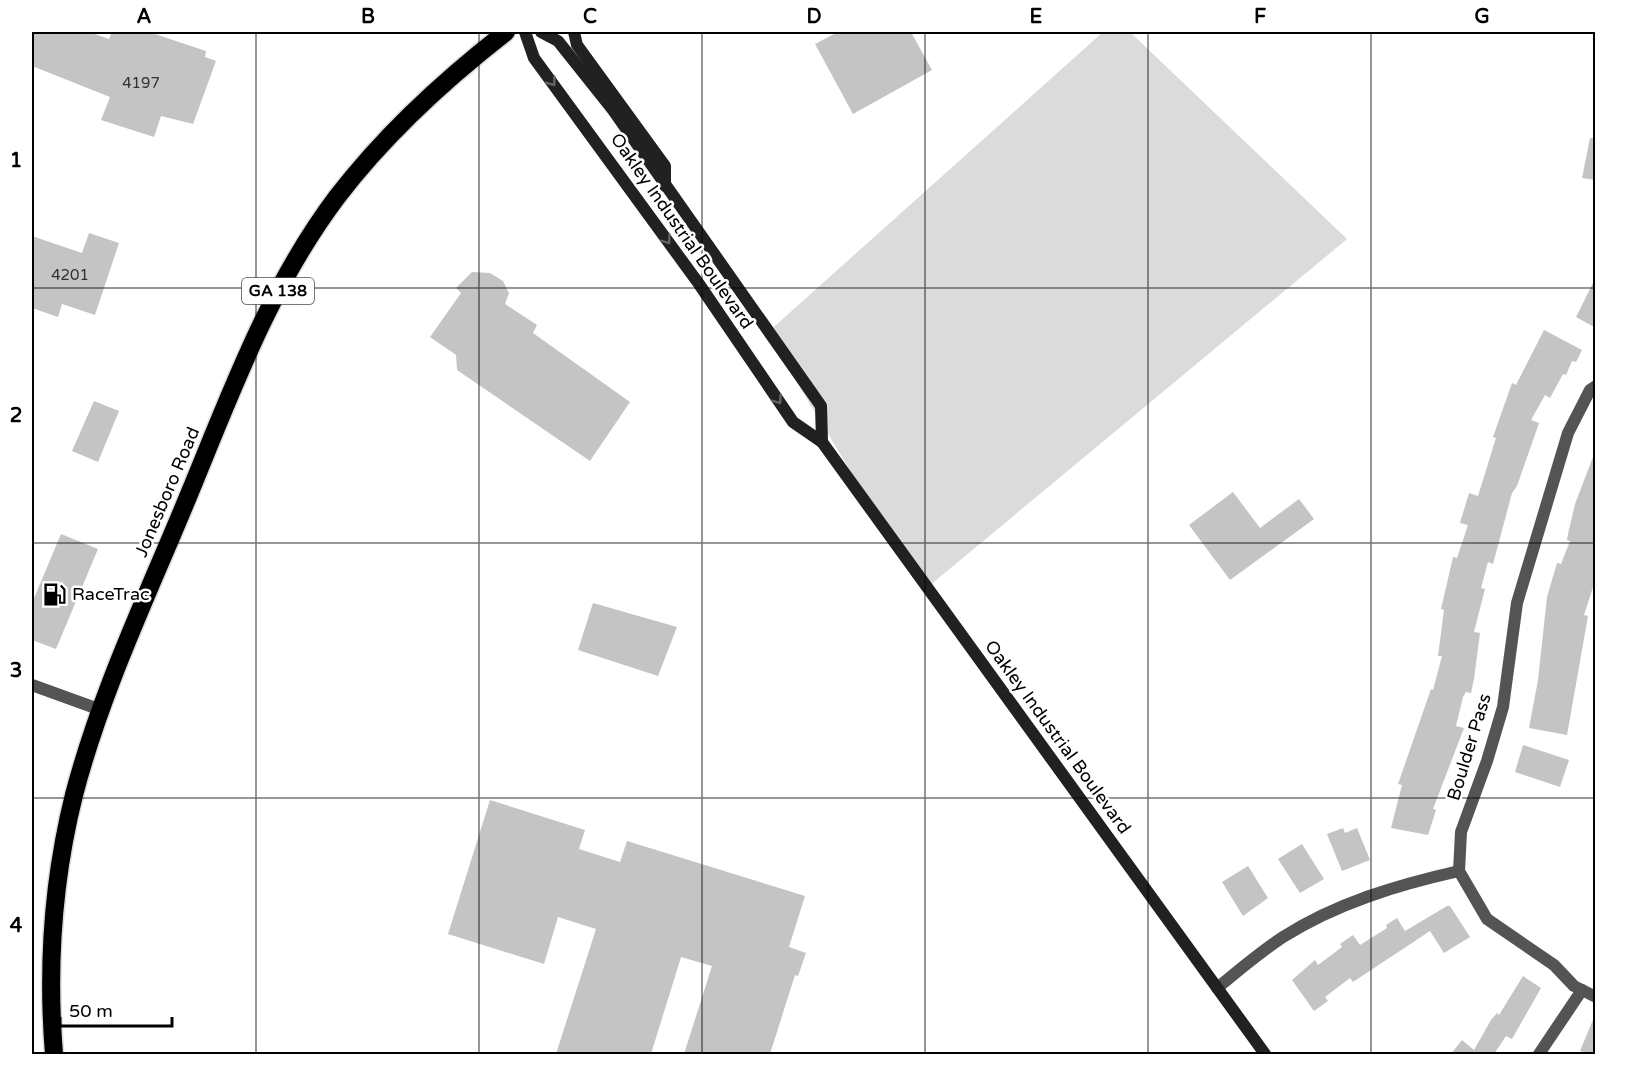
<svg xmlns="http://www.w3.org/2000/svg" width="1627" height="1086" font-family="'Varela Round',sans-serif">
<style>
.green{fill:#dbdbdb}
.building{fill:#c4c4c4}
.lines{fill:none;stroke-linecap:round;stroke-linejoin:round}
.highway-casing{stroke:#dbdbdb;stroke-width:21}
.street{stroke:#545454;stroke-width:12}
.secondary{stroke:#212121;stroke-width:12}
.highway{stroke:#000;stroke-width:18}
.oneway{stroke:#646464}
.grid{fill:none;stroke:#000;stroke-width:1.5;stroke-opacity:0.55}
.labels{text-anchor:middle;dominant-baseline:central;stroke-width:5;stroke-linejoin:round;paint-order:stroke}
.number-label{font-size:15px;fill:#313131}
.shield{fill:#fff;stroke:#4c4c4c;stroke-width:1.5}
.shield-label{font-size:16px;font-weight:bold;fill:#000}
.street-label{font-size:18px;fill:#000;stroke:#fff}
.poi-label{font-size:18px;fill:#000;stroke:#fff;text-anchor:start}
.neatline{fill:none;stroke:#000;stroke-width:2}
.grid-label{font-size:20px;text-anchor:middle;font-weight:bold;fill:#000}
</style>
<rect width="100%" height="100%" fill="#fff"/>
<polygon class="green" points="1103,32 1130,32 1347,239 923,591 767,333"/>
<g class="building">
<polygon points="32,32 89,32 109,39 112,32 149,32 206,51 205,57 216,61 193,124 161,116 154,137 101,120 110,97 32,66"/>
<polygon points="838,32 911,32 932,70 853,114 815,44"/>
<polygon points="1590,138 1596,138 1596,180 1582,178"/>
<polygon points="89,233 119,243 95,315 62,304 58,317 32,308 32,236 82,253"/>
<polygon points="472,272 490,273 503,281 509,293 505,304 537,325 533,333 630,402 590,461 457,370 456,355 430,337 461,293 456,288"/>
<polygon points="1596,277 1596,328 1576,317"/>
<polygon points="1544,330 1582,350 1576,362 1572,361 1566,375 1563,374 1550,398 1545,395 1531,420 1539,423 1517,486 1512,493 1493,564 1488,562 1481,588 1485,589 1474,632 1480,633 1474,679 1471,693 1466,692 1463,697 1456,726 1464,728 1433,809 1436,810 1428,835 1391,828 1402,785 1398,784 1431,689 1433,690 1442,656 1438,656 1444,610 1441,609 1453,557 1457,558 1468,525 1460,523 1469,493 1478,496 1496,438 1493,437 1512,383 1516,385"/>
<polygon points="94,401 119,411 98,462 72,451"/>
<polygon points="1593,457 1596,457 1596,578 1584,615 1588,616 1567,735 1529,728 1538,680 1547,597 1557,563 1561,564 1570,541 1567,540 1568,534 1575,504"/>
<polygon points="1233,492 1260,528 1299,499 1314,519 1230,580 1189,525"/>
<polygon points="61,534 98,549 56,649 32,640 32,603"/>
<polygon points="593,603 677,627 658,676 578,650"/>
<polygon points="1523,745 1569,760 1560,787 1515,772"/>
<polygon points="490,800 585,830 579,849 620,862 627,841 805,896 789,947 806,953 798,976 795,975 770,1054 684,1054 712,966 681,957 651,1054 556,1054 596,929 558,917 544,964 448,934"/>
<polygon points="1343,828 1345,833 1357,828 1370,860 1342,871 1327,834"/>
<polygon points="1302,844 1324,879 1300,893 1278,859"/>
<polygon points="1248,866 1268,898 1243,916 1222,882"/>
<polygon points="1447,906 1450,906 1470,937 1444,953 1430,931 1353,982 1350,978 1325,997 1328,1001 1314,1011 1292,980 1315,960 1318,965 1342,947 1340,944 1353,935 1360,945 1387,928 1386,925 1397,918 1405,931"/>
<polygon points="1523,976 1541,988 1512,1039 1506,1036 1494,1054 1451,1054 1462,1040 1474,1050 1491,1020 1497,1013 1499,1015"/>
<polygon points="1595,1015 1596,1054 1589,1054 1580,1051"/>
</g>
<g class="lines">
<defs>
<path id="highway" d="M54 1054C47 968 53 879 74 795 101 691 149 592 190 492 232 390 270 286 337 197 386 133 443 81 506 32"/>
</defs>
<use href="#highway" class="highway-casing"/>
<g class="street">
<polyline points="1596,386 1590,390 1568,433 1517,603 1503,707 1487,761 1461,832 1459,871 1487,919 1554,965 1574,986 1596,997"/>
<polyline points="32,685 101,710"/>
<path d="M1217 988C1238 971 1260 952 1283 937 1337 903 1397 885 1459 871"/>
<polyline points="1539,1054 1582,990"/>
</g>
<g class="secondary">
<polyline points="525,32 534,58 699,284 793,422 822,442 1265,1054"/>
<polyline points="541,32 558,41 613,110 821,406 822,442"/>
<polyline points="574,32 577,45 665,166 665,186"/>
</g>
<use href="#highway" class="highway"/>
</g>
<defs><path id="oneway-chevron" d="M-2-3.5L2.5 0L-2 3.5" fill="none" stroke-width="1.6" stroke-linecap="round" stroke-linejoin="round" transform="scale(1.5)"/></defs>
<g class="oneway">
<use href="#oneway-chevron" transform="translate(552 82) rotate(53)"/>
<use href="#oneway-chevron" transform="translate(667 240) rotate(54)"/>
<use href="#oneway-chevron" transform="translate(778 400) rotate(55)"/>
</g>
<path class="grid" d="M256 32V1054M479 32V1054M702 32V1054M925 32V1054M1148 32V1054M1371 32V1054M32 288H1596M32 543H1596M32 798H1596"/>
<defs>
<symbol id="fuel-bare" viewBox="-9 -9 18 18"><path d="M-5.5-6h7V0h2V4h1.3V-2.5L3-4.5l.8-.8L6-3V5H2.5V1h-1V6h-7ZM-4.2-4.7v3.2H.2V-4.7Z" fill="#000" stroke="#fff" stroke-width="2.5" paint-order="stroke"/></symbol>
</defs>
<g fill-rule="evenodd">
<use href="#fuel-bare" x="38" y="578" width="33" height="33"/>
</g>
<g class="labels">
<g class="number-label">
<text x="141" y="83">4197</text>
<text x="70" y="275">4201</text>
</g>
<rect class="shield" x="242" y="278" width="72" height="26" rx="4.5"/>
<g class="shield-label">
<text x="278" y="291">GA 138</text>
</g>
<g class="street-label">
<text transform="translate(682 231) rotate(55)">Oakley Industrial Boulevard</text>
<text transform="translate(167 492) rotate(-67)">Jonesboro Road</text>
<text transform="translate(1058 737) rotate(54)">Oakley Industrial Boulevard</text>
<text transform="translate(1469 747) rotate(-73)">Boulder Pass</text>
</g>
<g class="poi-label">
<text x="72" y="594">RaceTrac</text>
</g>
</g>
<rect width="1627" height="1086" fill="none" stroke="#ffffff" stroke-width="66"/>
<path d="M60 1017v9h112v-9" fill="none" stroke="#000000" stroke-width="3"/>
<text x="69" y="1017" font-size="18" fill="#000000" stroke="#ffffff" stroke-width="4.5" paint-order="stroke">50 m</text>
<rect x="33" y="33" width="1561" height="1020" class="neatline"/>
<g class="grid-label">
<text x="144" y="23">A</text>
<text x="368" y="23">B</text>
<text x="590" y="23">C</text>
<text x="814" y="23">D</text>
<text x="1036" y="23">E</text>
<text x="1260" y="23">F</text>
<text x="1482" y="23">G</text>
<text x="16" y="167">1</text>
<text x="16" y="422">2</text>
<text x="16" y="677">3</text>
<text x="16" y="932">4</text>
</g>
</svg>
